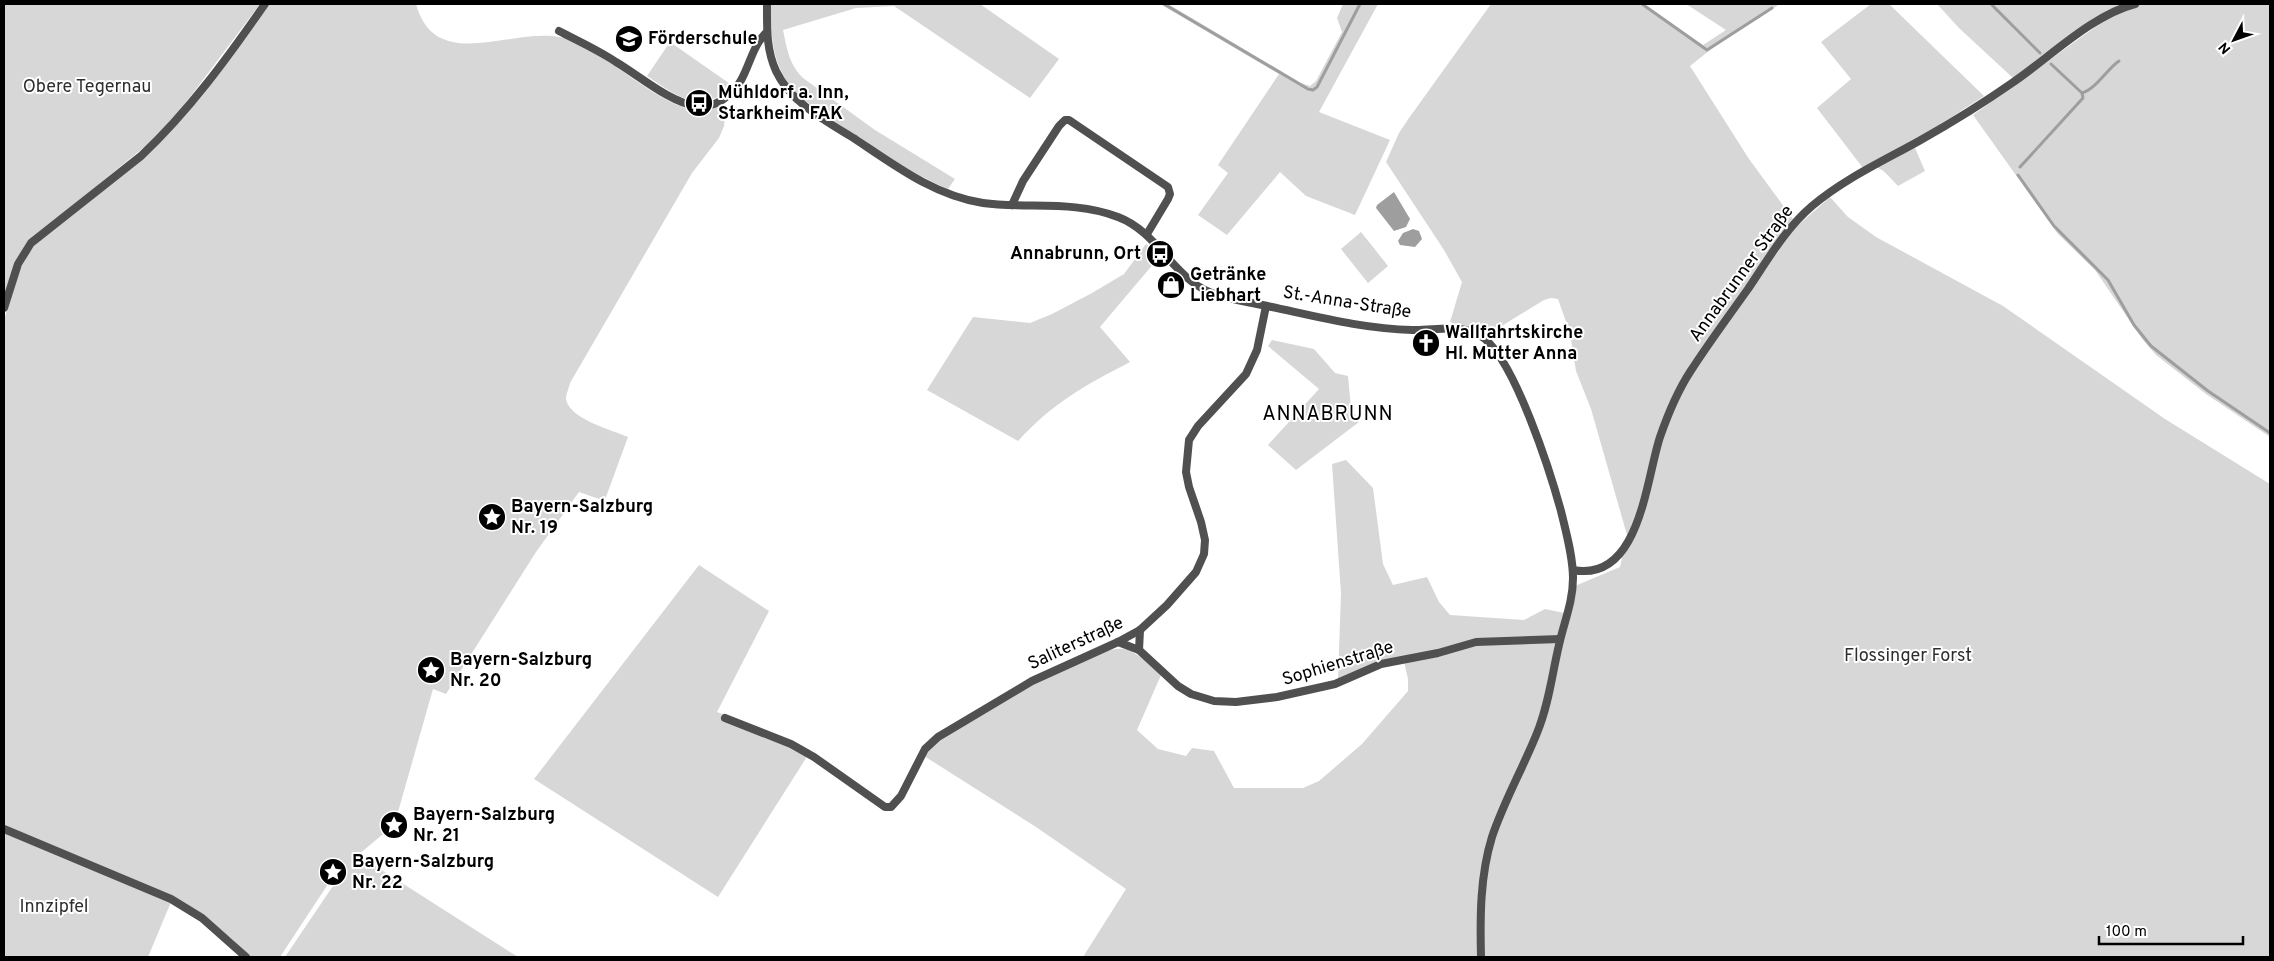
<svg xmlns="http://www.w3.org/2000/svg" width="2274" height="961" font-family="Overpass,sans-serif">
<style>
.green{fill:#d7d7d7}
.water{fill:#9e9e9e}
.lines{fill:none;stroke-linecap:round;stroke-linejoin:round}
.stream{stroke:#9e9e9e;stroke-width:3}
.minor{stroke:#505050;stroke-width:8}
.labels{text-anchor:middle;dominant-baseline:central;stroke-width:4;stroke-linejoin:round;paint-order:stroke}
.poi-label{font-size:18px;font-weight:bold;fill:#000;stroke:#fff;text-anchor:start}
.park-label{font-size:18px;fill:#2e2e2e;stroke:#fff}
.street-label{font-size:18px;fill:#000;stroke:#fff}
.quarter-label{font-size:20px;letter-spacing:1px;fill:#000;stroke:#fff}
</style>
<rect width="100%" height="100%" fill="#fff"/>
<g class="green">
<polygon points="4,4 260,4 184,105 154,139 30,240 4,299"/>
<path d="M270 4H416C436 76 514 25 564 38 606 50 660 110 702 111 709 111 716 107 723 104L726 105 724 126 719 138 692 173 570 383C569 388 566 394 566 399 569 419 612 430 628 437L606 497 602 500 579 492 536 552 446 694 433 689 396 819 388 830 358 855 518 957H285L339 877 332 878 280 957H251L231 938 174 897 4 826V321C12 292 18 261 40 239L137 164 156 146 245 39Z"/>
<path d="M771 4H980L1059 59 1030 98 894 6 856 8 783 30C787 49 789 64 803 78L875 130 955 179 948 189C909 172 802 111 783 75 771 52 771 29 771 4Z"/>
<polygon points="1160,4 1168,4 1301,83 1310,86 1316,81 1342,32 1337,18 1343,4 1378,4 1319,112 1390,140 1355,215 1306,196 1280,172 1227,235 1198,215 1228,173 1218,165 1279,74"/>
<path d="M1491 4H1644L1703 45 1726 30 1686 4H1780L1710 50 1690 66 1749 159 1793 219 1795 228 1830 197 1848 217 1876 237 2003 306 2165 419 2270 484V957H1083L1126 889 1036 827 924 756 935 742C967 723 1092 643 1124 649 1138 652 1150 665 1161 675L1137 730 1158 749 1186 756 1192 748 1214 751 1234 788H1303L1319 781 1362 744 1408 691V679L1403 657 1338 680 1341 593 1332 464 1346 460 1373 488 1383 564 1393 585 1427 577 1439 602 1450 615 1524 620 1545 609 1564 613 1570 588 1620 567 1627 535 1591 409 1576 371 1570 333 1558 299 1551 298 1544 300 1487 335 1450 322 1462 282 1444 250 1386 162 1399 133 1409 118Z"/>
<path d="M1871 4H1889L1984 96 1916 140 1915 148 1925 171 1898 186C1888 176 1879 161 1863 168L1817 108 1851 79 1821 42Z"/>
<polygon points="1937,4 2270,4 2270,437 2206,394 2156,355 2143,340 2095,270 2058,234 1973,115 2101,23 2095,18 2013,78 1959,28"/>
<path d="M670 42 733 86C701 116 677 96 647 76Z"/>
<polygon points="1361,232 1388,266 1368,283 1341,249"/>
<path d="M1146 244 1160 256 1100 327 1130 362C1084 386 1054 402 1018 441L927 390 973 317 1030 323 1052 314 1092 293 1124 274Z"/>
<polygon points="1272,340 1314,349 1335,373 1348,376 1351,408 1359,422 1296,470 1268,445 1319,389 1268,346"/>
<polygon points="699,565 769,611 717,712 770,733 808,755 718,897 534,779"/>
<polygon points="4,832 171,902 148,957 4,957"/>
</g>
<g class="water">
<polygon points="1394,192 1410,219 1406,227 1394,231 1376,208 1377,205"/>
<polygon points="1413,229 1419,231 1422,239 1415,247 1400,245 1398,241 1403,233"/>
</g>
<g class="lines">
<g class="stream">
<polyline points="1164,4 1308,89 1313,90 1317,87 1360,4"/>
<polyline points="1642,4 1707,50 1772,8"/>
<polyline points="1991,4 2040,53"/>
<path d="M2082 93C2096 89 2107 69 2119 61"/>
<polyline points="2020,167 2083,98 2082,93 2051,64"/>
<polyline points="2018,175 2054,226 2108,280 2134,325 2151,346 2208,391 2270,433"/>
</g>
<g class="minor">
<path d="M767 4C767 27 766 49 776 71 791 103 826 121 855 139 894 165 935 196 983 203 1028 209 1074 200 1118 217 1150 229 1165 260 1191 281 1210 297 1239 300 1262 305 1311 315 1362 329 1412 330 1436 331 1464 322 1485 339 1516 365 1550 471 1561 511 1566 532 1573 556 1573 578 1573 602 1564 622 1559 645 1552 674 1549 704 1537 733 1523 768 1504 801 1492 837 1480 876 1480 917 1481 957"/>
<path d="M559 31C578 41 598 50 616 62 638 75 671 103 696 106 709 108 720 103 730 94 749 78 749 48 767 32"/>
<polyline points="1012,205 1023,181 1059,126 1065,120 1069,120 1168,187 1170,194 1168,199 1147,234"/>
<path d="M4 308 18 264 31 243 141 156C189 111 228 57 265 4"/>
<path d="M1573 570C1640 583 1646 479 1660 437 1668 414 1677 392 1690 372 1708 344 1728 317 1748 289 1767 261 1785 229 1812 206 1844 179 1883 161 1919 141 1951 123 1982 104 2012 83 2049 58 2092 15 2135 4"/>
<polyline points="1118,642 1139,650 1178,686 1191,694 1214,701 1236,702 1277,697 1335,684 1381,664 1438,653 1476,642 1560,639"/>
<polyline points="1139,650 1140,630"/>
<polyline points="725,718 791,744 814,757 885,807 891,807 901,796 925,749 938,737 1032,681 1118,642 1140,630 1167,605 1196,572 1204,554 1205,540 1201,522 1189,487 1186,472 1189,440 1198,426 1246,374 1257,350 1266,306"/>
<polyline points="4,829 171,899 202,918 246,957"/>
</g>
</g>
<defs>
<symbol id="school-disc" viewBox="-11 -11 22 22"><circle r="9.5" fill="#000" stroke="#fff"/><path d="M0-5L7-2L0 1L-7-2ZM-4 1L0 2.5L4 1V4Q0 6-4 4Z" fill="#fff"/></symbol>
<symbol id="bus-disc" viewBox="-11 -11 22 22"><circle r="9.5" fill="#000" stroke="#fff"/><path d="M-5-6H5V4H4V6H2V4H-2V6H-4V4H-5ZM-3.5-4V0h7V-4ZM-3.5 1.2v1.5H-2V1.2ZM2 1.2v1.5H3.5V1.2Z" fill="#fff"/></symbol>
<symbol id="shop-disc" viewBox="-11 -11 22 22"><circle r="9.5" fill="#000" stroke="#fff"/><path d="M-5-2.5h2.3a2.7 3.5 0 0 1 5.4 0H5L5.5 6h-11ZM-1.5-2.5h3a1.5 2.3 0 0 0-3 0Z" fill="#fff"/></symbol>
<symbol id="church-disc" viewBox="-11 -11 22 22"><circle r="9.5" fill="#000" stroke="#fff"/><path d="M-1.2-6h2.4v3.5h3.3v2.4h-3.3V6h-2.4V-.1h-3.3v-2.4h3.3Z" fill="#fff"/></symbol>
<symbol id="sight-disc" viewBox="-11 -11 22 22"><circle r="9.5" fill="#000" stroke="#fff"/><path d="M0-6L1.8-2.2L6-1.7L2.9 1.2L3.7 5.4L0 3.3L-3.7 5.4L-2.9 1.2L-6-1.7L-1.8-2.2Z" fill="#fff"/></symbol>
</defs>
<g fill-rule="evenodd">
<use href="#school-disc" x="613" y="23" width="32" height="32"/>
<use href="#bus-disc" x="683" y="87" width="32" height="32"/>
<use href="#bus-disc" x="1144" y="238" width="32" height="32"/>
<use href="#shop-disc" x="1155" y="269" width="32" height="32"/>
<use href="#church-disc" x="1410" y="327" width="32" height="32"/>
<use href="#sight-disc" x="476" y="501" width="32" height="32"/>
<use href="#sight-disc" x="415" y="654" width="32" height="32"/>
<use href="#sight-disc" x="378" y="809" width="32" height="32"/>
<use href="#sight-disc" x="317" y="856" width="32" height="32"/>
</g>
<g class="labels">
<g class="poi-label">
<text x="648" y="39">Förderschule</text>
<text x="718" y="93">Mühldorf a. Inn,<tspan x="718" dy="21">Starkheim FAK</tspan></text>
<text x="1141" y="254" text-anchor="end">Annabrunn, Ort</text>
<text x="1190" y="275">Getränke<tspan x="1190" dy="21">Liebhart</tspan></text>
<text x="1445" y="333">Wallfahrtskirche<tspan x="1445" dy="21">Hl. Mutter Anna</tspan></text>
<text x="511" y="507">Bayern-Salzburg<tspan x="511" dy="21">Nr. 19</tspan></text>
<text x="450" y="660">Bayern-Salzburg<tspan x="450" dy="21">Nr. 20</tspan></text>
<text x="413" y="815">Bayern-Salzburg<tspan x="413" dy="21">Nr. 21</tspan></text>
<text x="352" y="862">Bayern-Salzburg<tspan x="352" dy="21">Nr. 22</tspan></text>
</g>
<g class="park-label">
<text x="87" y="87">Obere Tegernau</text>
<text x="1908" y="656">Flossinger Forst</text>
<text x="54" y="907">Innzipfel</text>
</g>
<g class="street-label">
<text transform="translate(1742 274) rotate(-54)">Annabrunner Straße</text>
<text transform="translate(1347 303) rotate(9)">St.-Anna-Straße</text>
<text transform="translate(1076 644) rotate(-25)">Saliterstraße</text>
<text transform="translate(1338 664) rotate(-17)">Sophienstraße</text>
</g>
<g class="quarter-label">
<text x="1328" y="415">ANNABRUNN</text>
</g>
</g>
<rect width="2274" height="961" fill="none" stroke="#000000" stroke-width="10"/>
<g transform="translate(2234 40) rotate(229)" stroke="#ffffff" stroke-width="4" paint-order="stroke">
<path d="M0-4L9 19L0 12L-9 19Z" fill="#000000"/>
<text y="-8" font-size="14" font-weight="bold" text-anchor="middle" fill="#000000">N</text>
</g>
<path d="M2099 936v8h144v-8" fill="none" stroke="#000000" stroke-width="2.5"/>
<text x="2106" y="936" font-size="15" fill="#000000" stroke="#ffffff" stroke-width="4" paint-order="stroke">100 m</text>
</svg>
